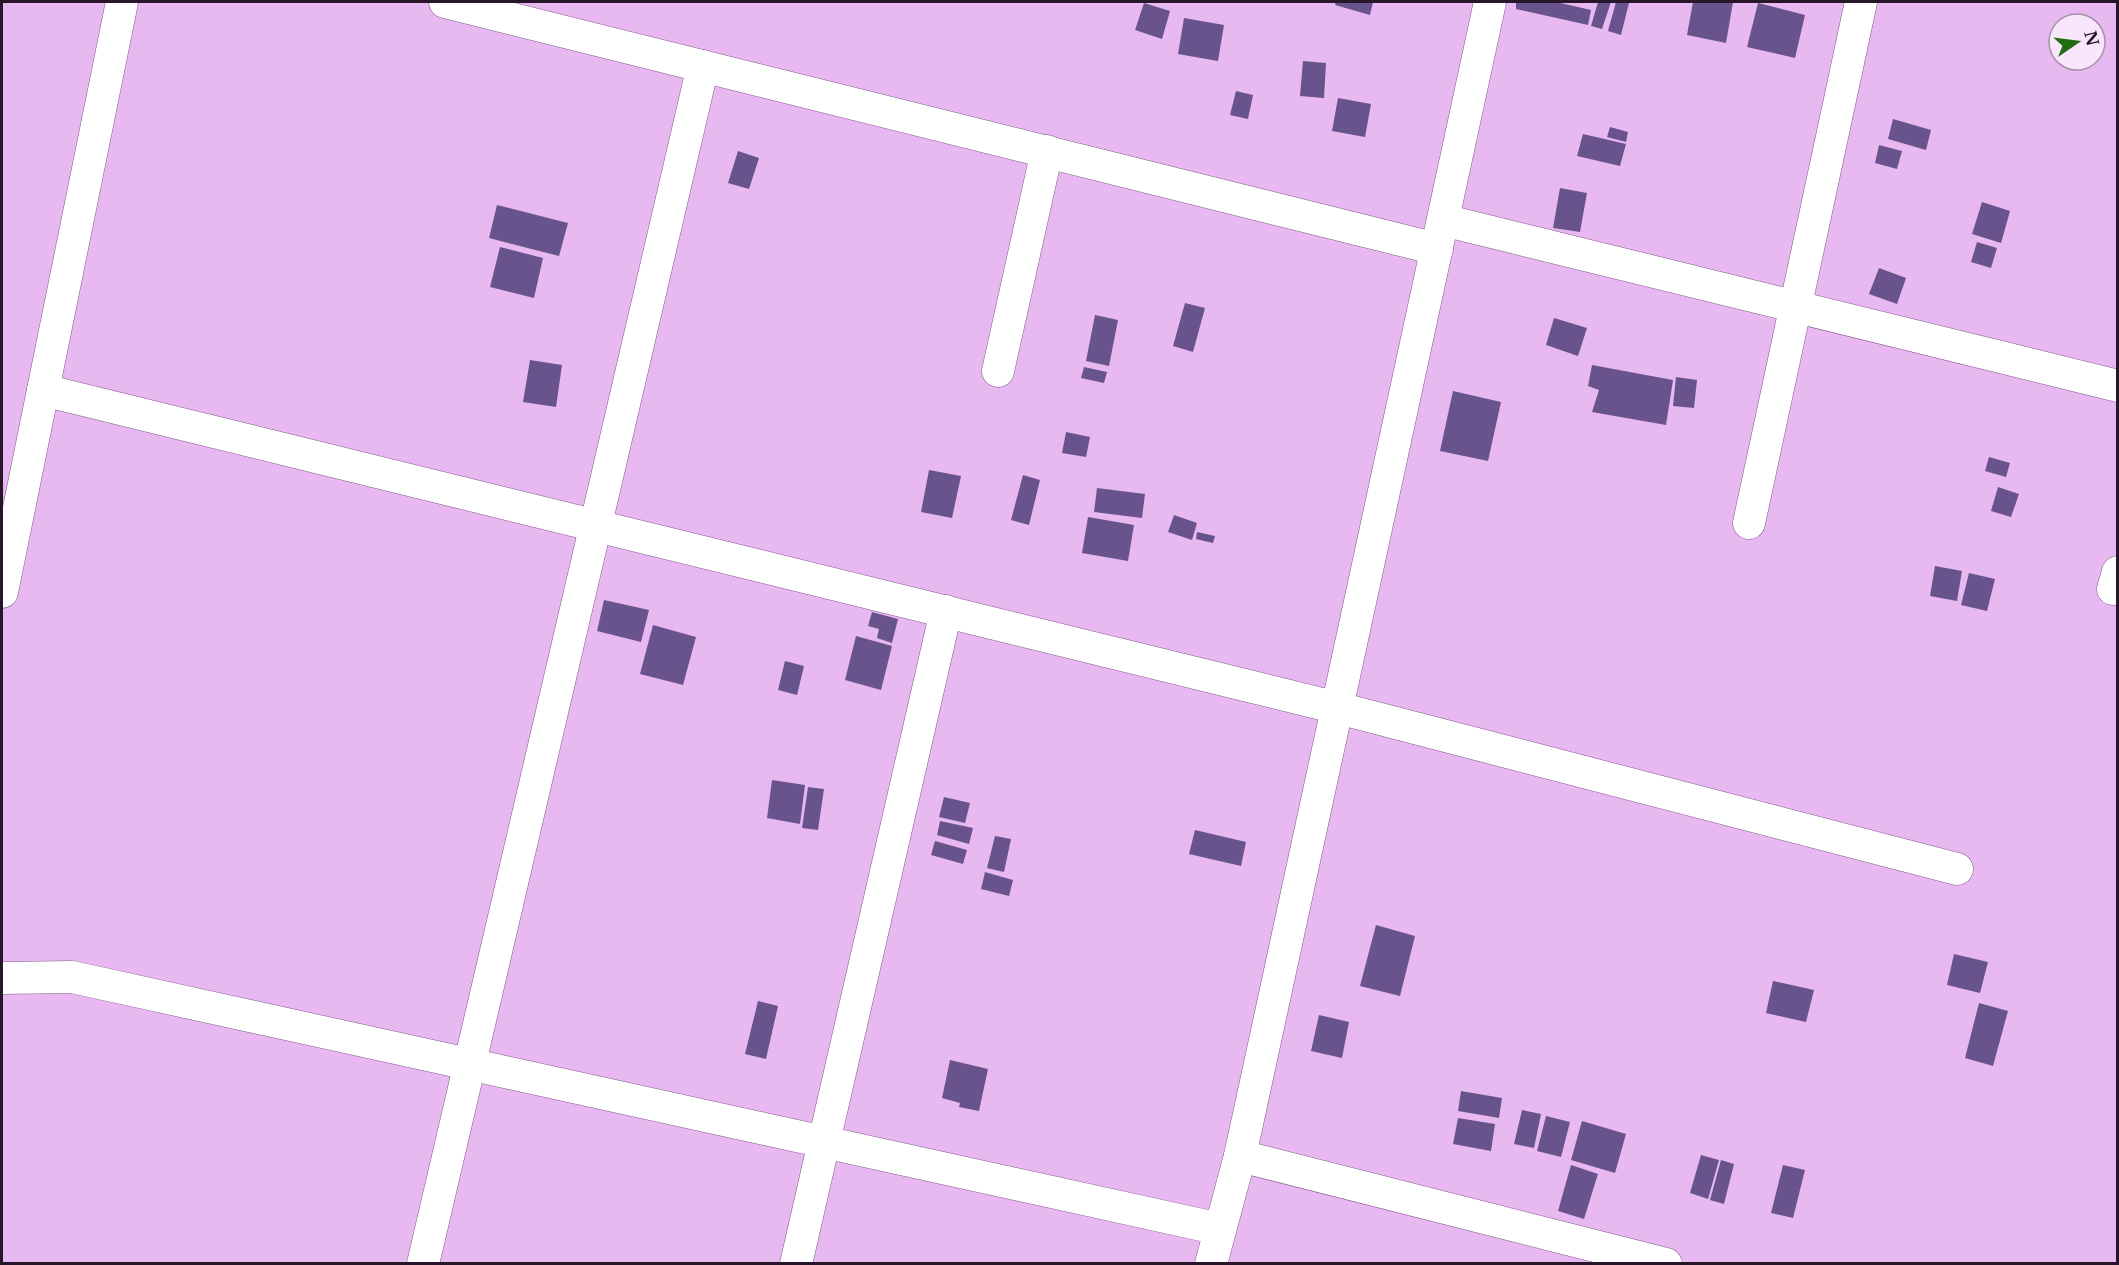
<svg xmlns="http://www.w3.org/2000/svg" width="2119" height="1265" font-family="'Libre Baskerville',serif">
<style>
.building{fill:#69538c}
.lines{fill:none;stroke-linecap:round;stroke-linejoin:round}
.street-casing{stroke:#82588b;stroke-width:33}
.street{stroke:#fff;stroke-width:32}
</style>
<rect width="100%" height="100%" fill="#e8b9f1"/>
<g class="building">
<polygon points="1336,2 1373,2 1370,15 1335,5"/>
<polygon points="1516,2 1556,2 1591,10 1588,25 1516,9"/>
<polygon points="1598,2 1611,2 1602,29 1591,26"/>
<polygon points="1616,2 1629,3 1621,35 1608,31"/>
<polygon points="1693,2 1733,2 1726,43 1687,35"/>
<polygon points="1144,3 1170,11 1162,39 1135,30"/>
<polygon points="1758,3 1805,15 1795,58 1747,47"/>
<polygon points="1184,18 1224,25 1218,61 1178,54"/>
<polygon points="1303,61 1326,63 1324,98 1300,96"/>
<polygon points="1236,91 1253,95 1248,119 1230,115"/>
<polygon points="1338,98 1371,104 1365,137 1332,131"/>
<polygon points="1893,119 1931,130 1926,150 1888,139"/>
<polygon points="1610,127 1628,132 1626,142 1607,137"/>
<polygon points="1583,134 1626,144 1620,166 1577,156"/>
<polygon points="1879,145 1902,151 1897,169 1875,163"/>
<polygon points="738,151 759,158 749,189 728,183"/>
<polygon points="1560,188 1587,193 1580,232 1553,228"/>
<polygon points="1982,202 2010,211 2001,243 1972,234"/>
<polygon points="497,205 568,223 559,256 489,238"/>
<polygon points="1977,242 1997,248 1991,268 1971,262"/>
<polygon points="500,247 543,258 534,298 490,287"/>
<polygon points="1879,268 1906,278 1897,304 1869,294"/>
<polygon points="1185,303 1205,308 1193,352 1173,346"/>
<polygon points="1095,315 1118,320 1109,366 1086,361"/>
<polygon points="1554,318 1587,328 1578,356 1546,345"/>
<polygon points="530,360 562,365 556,407 523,402"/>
<polygon points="1592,365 1673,380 1666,425 1592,412 1599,390 1588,386"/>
<polygon points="1084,367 1107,372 1104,383 1081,378"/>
<polygon points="1676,377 1697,380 1694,408 1673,406"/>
<polygon points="1453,391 1501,402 1488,461 1440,451"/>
<polygon points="1066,432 1090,437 1086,457 1062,453"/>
<polygon points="1989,457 2010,463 2006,477 1985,471"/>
<polygon points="929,470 961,476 952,518 921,512"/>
<polygon points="1023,475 1040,480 1029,525 1011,520"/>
<polygon points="1998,487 2019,494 2011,517 1991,511"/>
<polygon points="1097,488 1145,494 1142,518 1094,512"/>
<polygon points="1174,515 1197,523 1192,540 1168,532"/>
<polygon points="1088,517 1134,525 1128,561 1082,553"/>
<polygon points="1197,532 1215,536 1213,543 1196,539"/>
<polygon points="1935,566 1962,571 1957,601 1930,596"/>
<polygon points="1969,573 1995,579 1987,611 1961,605"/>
<polygon points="604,600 649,610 641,642 597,631"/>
<polygon points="872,612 898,619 892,643 877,638 879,629 868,626"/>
<polygon points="653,625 696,637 683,685 640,674"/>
<polygon points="856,636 892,646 881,690 845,680"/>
<polygon points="785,661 804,666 797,695 778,690"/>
<polygon points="772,780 805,785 800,824 767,818"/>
<polygon points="808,787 824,789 818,830 802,828"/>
<polygon points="944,797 970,803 965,823 939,817"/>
<polygon points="940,821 973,828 969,844 937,835"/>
<polygon points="1195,830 1246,842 1241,866 1189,854"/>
<polygon points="995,836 1011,839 1004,872 987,868"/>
<polygon points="935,841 967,850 963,864 931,855"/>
<polygon points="985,872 1013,880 1009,896 981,889"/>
<polygon points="1376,925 1415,936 1400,996 1360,986"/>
<polygon points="1954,954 1988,962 1980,993 1947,985"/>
<polygon points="1773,981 1814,990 1806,1022 1766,1013"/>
<polygon points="758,1001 778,1006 766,1059 745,1054"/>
<polygon points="1979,1003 2008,1011 1993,1066 1965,1058"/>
<polygon points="1319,1015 1349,1022 1342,1058 1311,1051"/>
<polygon points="950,1060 988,1069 979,1111 959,1107 960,1103 942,1098"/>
<polygon points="1461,1091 1502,1098 1499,1118 1458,1111"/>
<polygon points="1522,1110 1541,1114 1534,1148 1514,1144"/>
<polygon points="1546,1116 1570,1122 1561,1157 1537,1151"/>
<polygon points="1458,1118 1495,1124 1491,1151 1453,1144"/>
<polygon points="1582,1121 1626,1134 1615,1173 1571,1160"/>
<polygon points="1701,1155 1719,1160 1708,1199 1690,1193"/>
<polygon points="1721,1160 1734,1164 1724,1204 1710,1200"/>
<polygon points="1571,1165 1598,1174 1584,1219 1558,1211"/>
<polygon points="1783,1165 1805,1170 1793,1218 1771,1213"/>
</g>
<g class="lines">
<defs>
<g id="street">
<polyline points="445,2 1437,249"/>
<polyline points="1443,220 2118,386"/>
<polyline points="998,371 1047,151"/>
<polyline points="43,390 1338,708 1957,869"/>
<polyline points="1749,523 1861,2"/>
<polyline points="2113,589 2118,572"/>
<polyline points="2,592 122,2"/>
<polyline points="2,978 72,977 1220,1229"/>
<polyline points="1240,1156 1666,1264"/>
<polyline points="423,1264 703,66"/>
<polyline points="796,1264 946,611"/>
<polyline points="1211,1264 1240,1156 1490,2"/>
</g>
</defs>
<use href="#street" class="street-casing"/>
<use href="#street" class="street"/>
</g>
<rect width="2119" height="1265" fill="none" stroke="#27152a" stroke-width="6"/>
<g transform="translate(2077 42) rotate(76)"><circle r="28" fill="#f9e5fc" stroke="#a592a8" stroke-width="1.5"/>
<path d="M0-4.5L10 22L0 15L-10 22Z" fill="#206d11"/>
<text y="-9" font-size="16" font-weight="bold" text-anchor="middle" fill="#27152a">N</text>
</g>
</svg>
